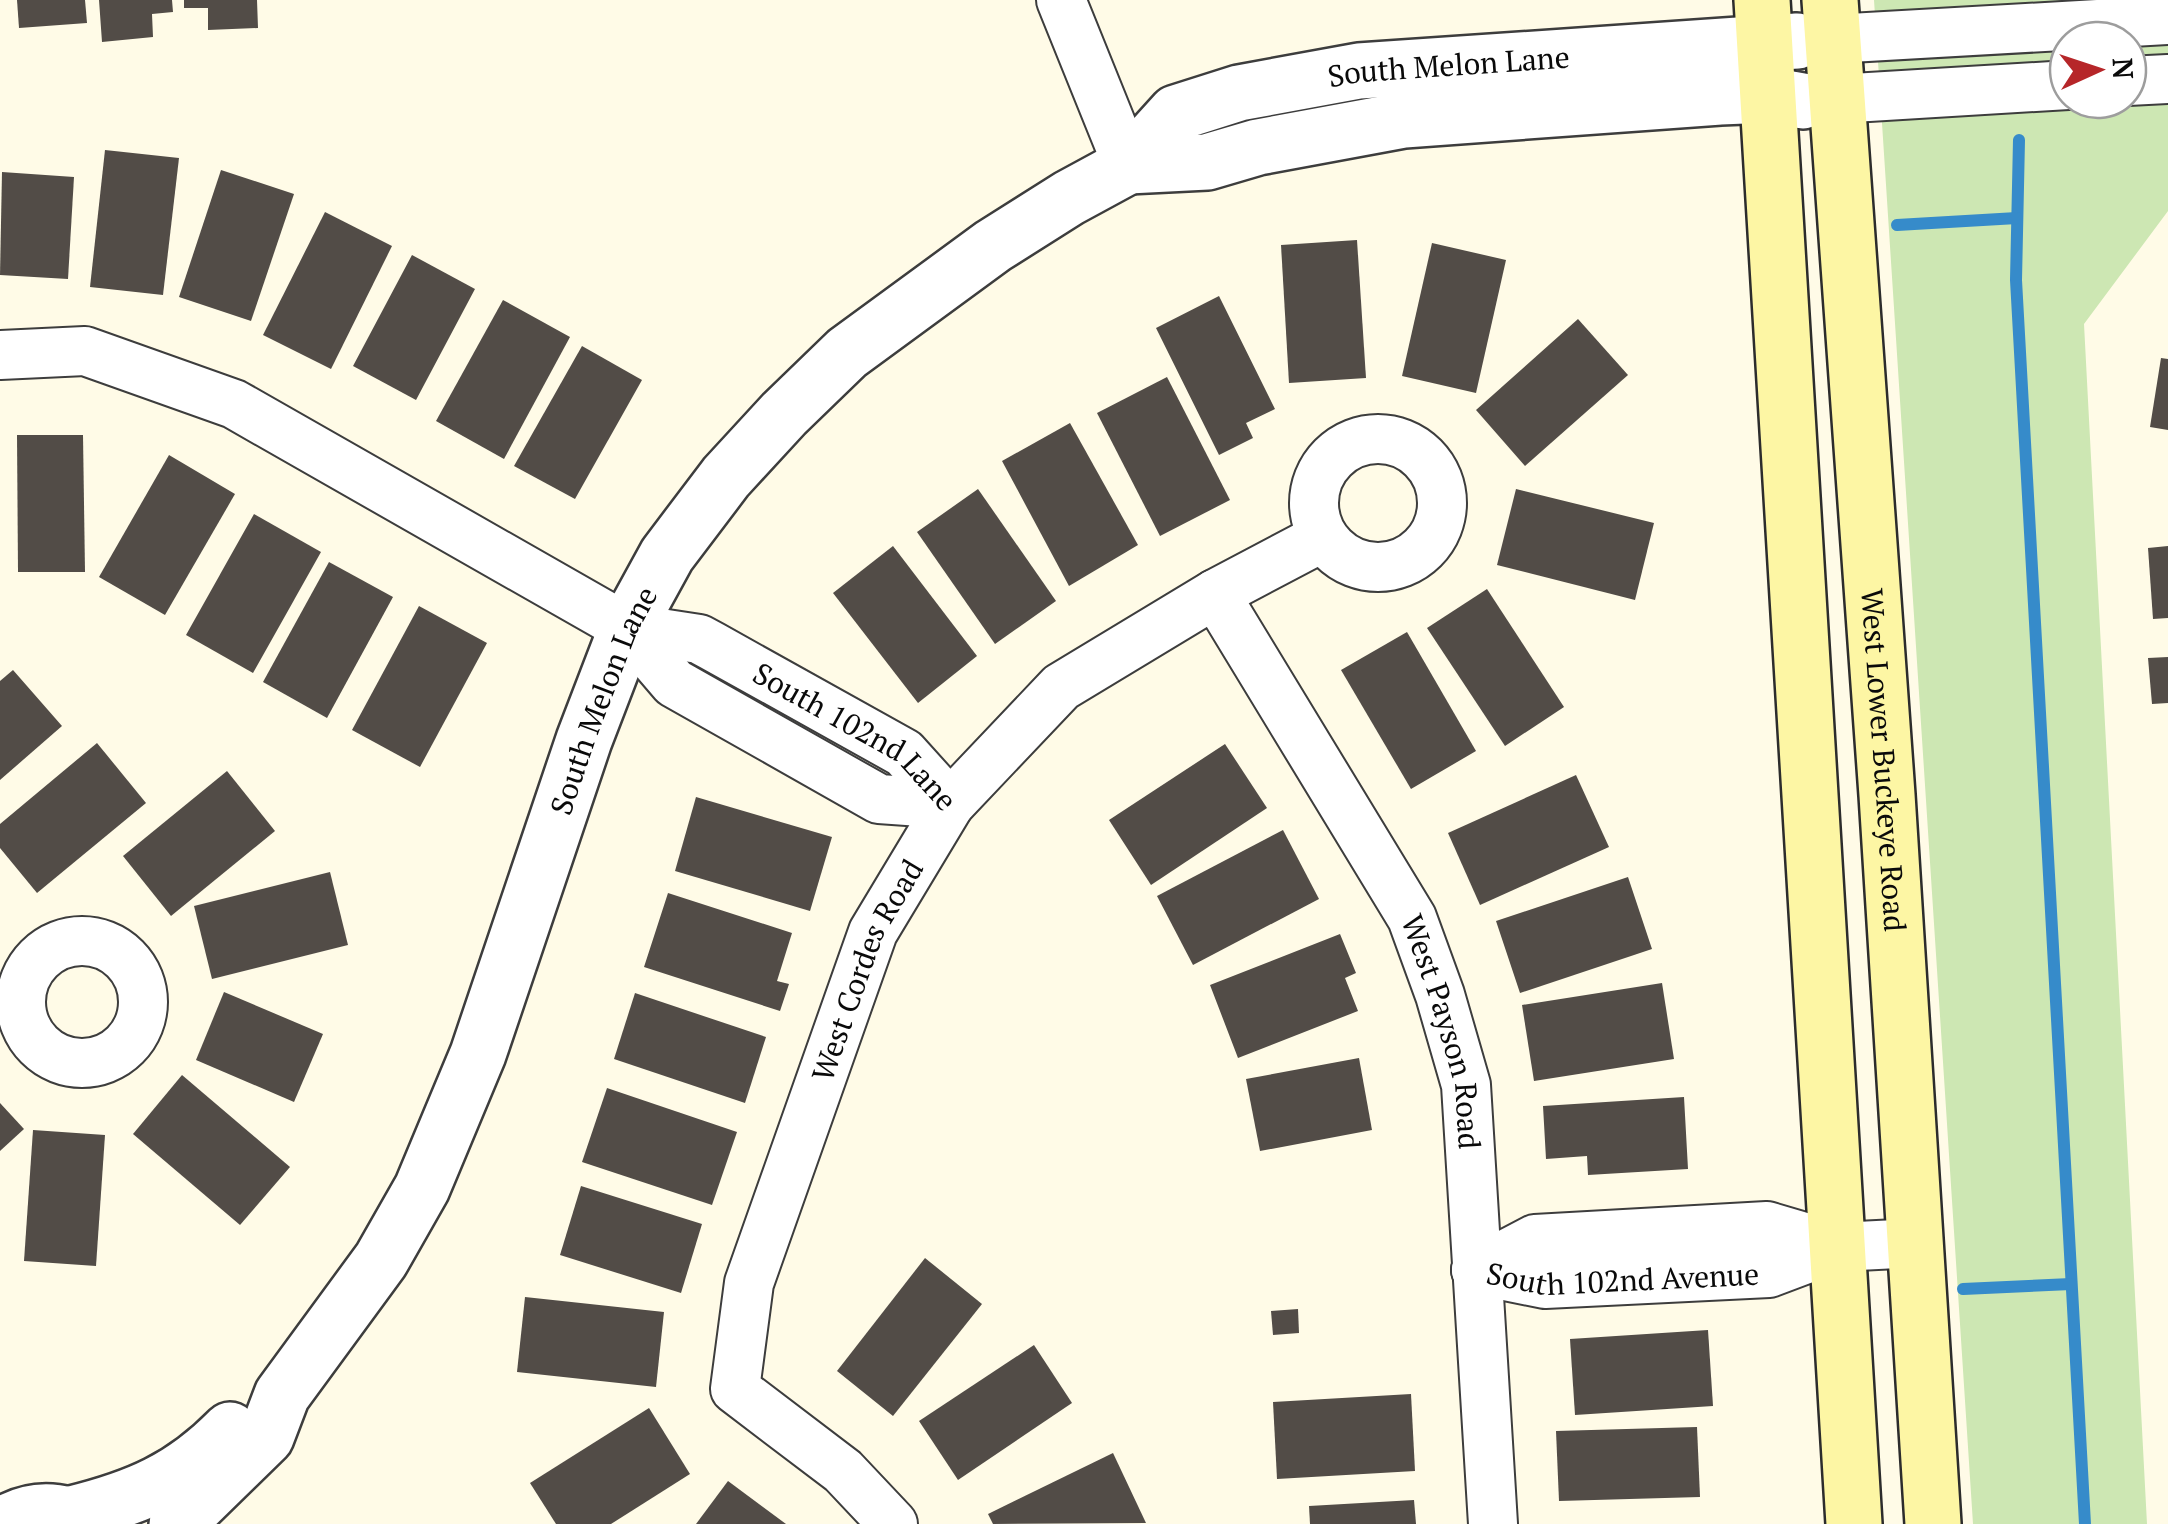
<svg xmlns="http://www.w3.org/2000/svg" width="2168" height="1524" font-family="'PT Serif',serif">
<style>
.green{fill:#cde7b3;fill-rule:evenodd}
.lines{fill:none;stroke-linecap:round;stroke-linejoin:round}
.stream{stroke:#368bca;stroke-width:12}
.building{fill:#524c47}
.minor-casing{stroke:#3d3d3d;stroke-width:52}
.tertiary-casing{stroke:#3d3d3d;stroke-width:60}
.secondary-casing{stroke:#2c2c2c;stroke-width:60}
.minor{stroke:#fff;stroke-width:48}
.tertiary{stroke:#fff;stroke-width:55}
.secondary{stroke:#fdf6a4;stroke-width:55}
.labels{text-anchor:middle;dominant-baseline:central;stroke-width:10;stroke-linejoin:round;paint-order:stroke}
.street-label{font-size:30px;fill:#0a0a0a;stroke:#fff}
</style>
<rect width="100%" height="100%" fill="#fffbe7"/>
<path class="green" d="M1874 0H2168V211L2084 324 2147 1524H1973ZM2068 40H2128V100H2068Z"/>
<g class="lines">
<g class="stream">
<polyline points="2019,140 2016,280 2085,1524"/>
<polyline points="1897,225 2017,218"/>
<polyline points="1963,1289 2071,1284"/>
</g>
</g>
<g class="building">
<polygon points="17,0 85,0 87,23 19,28"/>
<polygon points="99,0 172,0 173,12 152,14 153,37 102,42"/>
<polygon points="184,0 257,0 258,28 208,30 208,8 184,8"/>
<polygon points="105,150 179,158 163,295 90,287"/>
<polygon points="221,170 294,194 251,321 179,297"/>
<polygon points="2,172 74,177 68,279 0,275"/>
<polygon points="325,212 392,246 331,369 263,335"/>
<polygon points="1357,240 1366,378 1289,383 1281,245"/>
<polygon points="1432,243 1506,260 1476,393 1402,376"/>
<polygon points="412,255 475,289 416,400 353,366"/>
<polygon points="1219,296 1275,409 1246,423 1253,438 1219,455 1156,328"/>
<polygon points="503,300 570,337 504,459 436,421"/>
<polygon points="1578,319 1628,375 1525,466 1476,410"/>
<polygon points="582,346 642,380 575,499 514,466"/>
<polygon points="2161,358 2168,359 2168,430 2150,427"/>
<polygon points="1167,377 1230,500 1160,536 1097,413"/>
<polygon points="1070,423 1138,545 1069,586 1002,461"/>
<polygon points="17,435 83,435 85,572 18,572"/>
<polygon points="169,455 235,494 165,615 99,577"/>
<polygon points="978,489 1056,601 995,644 917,532"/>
<polygon points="1516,489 1654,523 1635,600 1497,565"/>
<polygon points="254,514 321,552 253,673 186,635"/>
<polygon points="893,546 977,656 918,703 833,593"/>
<polygon points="2168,546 2168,618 2153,619 2148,548"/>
<polygon points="329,562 393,597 327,718 263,682"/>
<polygon points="1487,589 1564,707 1505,746 1427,628"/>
<polygon points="419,606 487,643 420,767 352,730"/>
<polygon points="1407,632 1476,751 1411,789 1341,670"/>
<polygon points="2168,657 2168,703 2152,704 2148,658"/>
<polygon points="13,670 62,726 0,780 0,681"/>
<polygon points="97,743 146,803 37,893 0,848 0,824"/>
<polygon points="1225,744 1267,808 1151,885 1109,820"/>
<polygon points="227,771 275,831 171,916 123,856"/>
<polygon points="1576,775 1609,847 1480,905 1448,833"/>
<polygon points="696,797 832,837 810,911 675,871"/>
<polygon points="1283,830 1319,899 1193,965 1157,896"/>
<polygon points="330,872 348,945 212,979 194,906"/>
<polygon points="1628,877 1652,949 1520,993 1496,921"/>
<polygon points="668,893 792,933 777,981 789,984 780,1011 644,967"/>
<polygon points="1340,934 1356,973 1345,978 1358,1011 1238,1058 1210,985"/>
<polygon points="1662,983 1674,1059 1534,1081 1522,1005"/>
<polygon points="224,992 323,1034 294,1102 196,1060"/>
<polygon points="635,993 766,1037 745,1103 614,1059"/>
<polygon points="1359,1058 1372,1130 1260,1151 1246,1079"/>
<polygon points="182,1075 290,1167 240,1225 133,1134"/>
<polygon points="607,1088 737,1132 712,1205 582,1162"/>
<polygon points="1684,1097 1688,1169 1588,1175 1587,1156 1546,1159 1543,1106"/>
<polygon points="0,1103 24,1129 0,1151"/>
<polygon points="33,1130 105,1135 96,1266 24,1261"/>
<polygon points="581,1186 702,1224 681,1293 560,1255"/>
<polygon points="925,1258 982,1304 893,1416 837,1371"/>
<polygon points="525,1297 664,1312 656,1387 517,1372"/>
<polygon points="1298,1309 1299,1333 1273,1335 1271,1311"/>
<polygon points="1708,1330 1713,1406 1575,1415 1570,1339"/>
<polygon points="1034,1345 1072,1403 958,1480 919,1421"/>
<polygon points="1411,1394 1415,1471 1277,1479 1273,1402"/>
<polygon points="649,1408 690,1474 611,1524 556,1524 530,1483"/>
<polygon points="1697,1427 1700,1497 1559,1501 1556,1431"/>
<polygon points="1113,1453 1146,1523 993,1524 988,1514"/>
<polygon points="728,1481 786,1524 696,1524"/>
<polygon points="1414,1500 1416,1524 1310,1524 1309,1506"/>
</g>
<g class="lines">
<defs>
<g id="minor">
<polyline points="1061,0 1128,166"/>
<polyline points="1797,41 2168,20"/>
<polyline points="2128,81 2168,79"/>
<polyline points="1803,101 2068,85"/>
<polyline points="0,355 85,351 234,404 627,628 674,683 879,799 950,804"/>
<circle cx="1378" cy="503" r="64"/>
<path id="s1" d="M1215 594 1412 918 1440 995 1466 1085 1493 1524"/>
<path id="s2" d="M627 628 699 639 712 646 904 753 950 804"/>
<circle cx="82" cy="1002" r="61"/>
<path id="s3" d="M1476 1270 1545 1284 1769 1273 1838 1247 1917 1243"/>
<polyline points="1476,1270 1535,1239 1767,1226 1838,1247"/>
<path id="s4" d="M893 1524 843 1471 735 1389 749 1283 873 932 950 804 1061 687 1215 594 1323 537"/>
</g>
<g id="tertiary">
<polyline points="1128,166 1207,162 1258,147 1404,120 1720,97 1769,95 1803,101"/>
<path d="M72 1514C137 1498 182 1479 230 1430"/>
<path d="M5 1524C34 1506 62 1509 92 1524"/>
<path id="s5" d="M177 1524 266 1437 282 1395 381 1260 422 1188 478 1054 584 740 627 628 667 555 726 477 784 414 847 353 993 246 1069 198 1128 166 1176 113 1239 93 1359 71 1797 41"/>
</g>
<g id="secondary">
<polyline points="1762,0 1854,1524"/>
<path id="s6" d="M1830 0 1887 795 1933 1524"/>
</g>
</defs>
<use href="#minor" class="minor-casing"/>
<use href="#tertiary" class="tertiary-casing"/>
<use href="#secondary" class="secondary-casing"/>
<use href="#minor" class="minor"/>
<use href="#tertiary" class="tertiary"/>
<use href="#secondary" class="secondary"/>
</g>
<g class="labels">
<g class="street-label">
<text stroke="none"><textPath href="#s5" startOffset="2058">South Melon Lane</textPath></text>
<text stroke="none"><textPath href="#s5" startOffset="940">South Melon Lane</textPath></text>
<text stroke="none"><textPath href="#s2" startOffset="258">South 102nd Lane</textPath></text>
<text stroke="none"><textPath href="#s6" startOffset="762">West Lower Buckeye Road</textPath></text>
<text stroke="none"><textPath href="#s4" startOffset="650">West Cordes Road</textPath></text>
<text stroke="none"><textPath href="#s1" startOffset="498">West Payson Road</textPath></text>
<text stroke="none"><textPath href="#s3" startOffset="148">South 102nd Avenue</textPath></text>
</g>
</g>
<g transform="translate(2098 70) rotate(87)"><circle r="48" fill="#ffffff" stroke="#9d9d9d" stroke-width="2.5"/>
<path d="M0-8L18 38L0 25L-18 38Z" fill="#b62629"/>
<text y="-15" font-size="28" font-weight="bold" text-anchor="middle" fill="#0a0a0a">N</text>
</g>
</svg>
